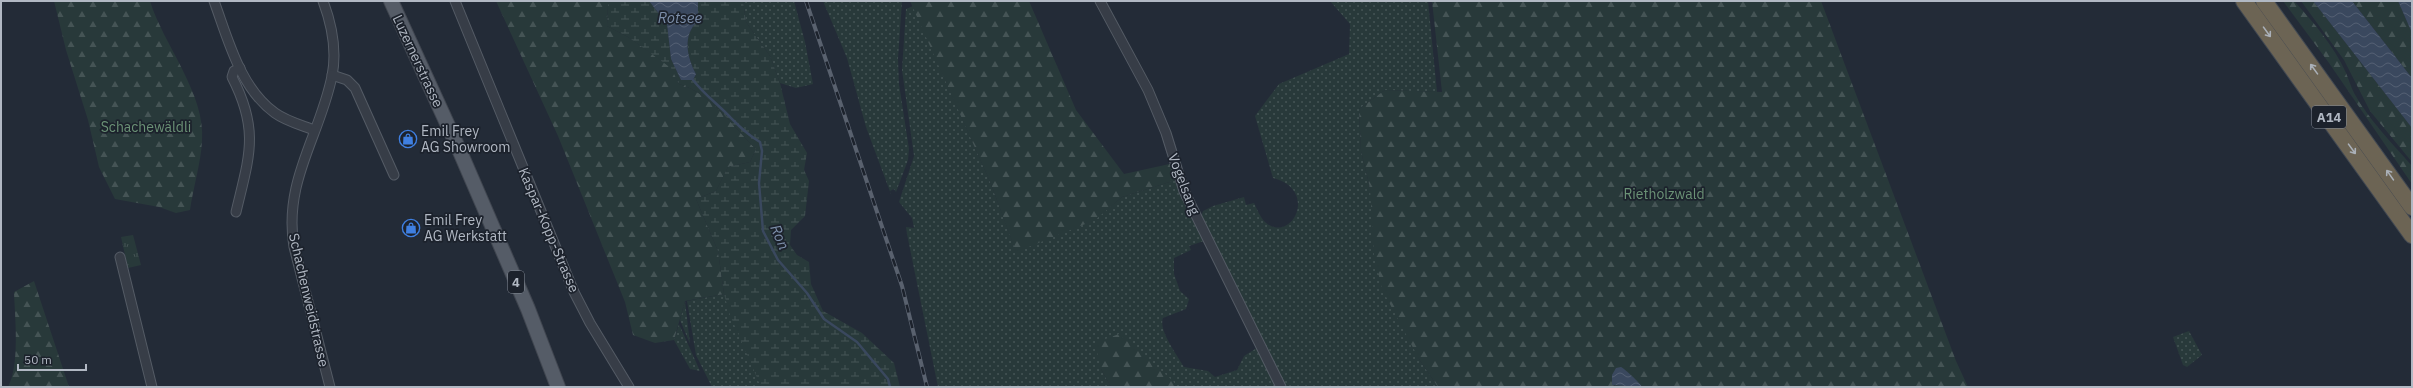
<svg xmlns="http://www.w3.org/2000/svg" width="2413" height="388" font-family="'IBM Plex Sans',sans-serif">
<style>
.grass{fill:url(#grass-dots)}
.forest{fill:url(#forest-firs)}
.wetland{fill:url(#wetland-marsh)}
.park{fill:url(#park-tufts)}
.water{fill:url(#water-waves)}
.lines{fill:none;stroke-linecap:round;stroke-linejoin:round}
.stream{stroke:#3a485e;stroke-width:2.5}
.minor-casing{stroke:#545b65;stroke-width:11}
.primary-casing{stroke:#404650;stroke-width:16}
.motorway-casing{stroke:#414852;stroke-width:18}
.minor{stroke:#373d47;stroke-width:9}
.primary{stroke:#555c67;stroke-width:14}
.motorway{stroke:#6c6454;stroke-width:16}
.rail-casing{stroke:#59616e;stroke-width:4}
.rail{stroke:#1c222c;stroke-width:2.5;stroke-dasharray:8;stroke-linecap:butt}
.oneway{stroke:#aab0b8}
.labels{text-anchor:middle;dominant-baseline:central;stroke-width:3.5;stroke-linejoin:round;paint-order:stroke}
.shield{fill:#1c222c;stroke:#848b96;stroke-width:1}
.shield-label{font-size:13px;font-weight:bold;fill:#b1b8c3}
.street-label{font-size:14px;fill:#b1b8c3;stroke:#1c222c}
.park-label{font-size:14px;fill:#6b9276;stroke:#1c222c}
.poi-label{font-size:14px;fill:#b1b8c3;stroke:#1c222c;text-anchor:start}
.water-label{font-size:15px;font-style:italic;fill:#7c8ea9;stroke:#1c222c}
</style>
<defs>
<pattern id="grass-dots" width="8" height="8" patternUnits="userSpaceOnUse"><rect width="8" height="8" fill="#28393a"/><path d="M2 2h.1M6 6h.1" fill="none" stroke="#455455" stroke-width="1.8" stroke-linecap="round"/></pattern>
<pattern id="forest-firs" width="22" height="20" patternUnits="userSpaceOnUse"><rect width="22" height="20" fill="#28393a"/><path d="M5 1l3.5 6h-7zM16 11l3.5 6h-7z" fill="#455455"/></pattern>
<pattern id="wetland-marsh" width="20" height="14" patternUnits="userSpaceOnUse"><rect width="20" height="14" fill="#28393a"/><path d="M1 5h8M5 5V1M11 12h8M15 12V8" fill="none" stroke="#455455"/></pattern>
<pattern id="park-tufts" width="24" height="20" patternUnits="userSpaceOnUse"><rect width="24" height="20" fill="#28393a"/><path d="M3 7l-1-3M5 7V3M7 7l1-3M15 17l-1-3M17 17v-4M19 17l1-3" fill="none" stroke="#455455"/></pattern>
<pattern id="water-waves" width="16" height="10" patternUnits="userSpaceOnUse"><rect width="16" height="10" fill="#3a485e"/><path d="M0 5q4-4 8 0t8 0" fill="none" stroke="#546073"/></pattern>
</defs>
<rect width="100%" height="100%" fill="#232b37"/>
<g class="grass">
<polygon points="743,1 794,1 805,42 813,84 796,88 780,83 770,56 746,22"/>
<polygon points="823,1 902,1 898,59 899,84 909,149 908,160 896,192 894,189 890,191 892,197 866,127 847,58"/>
<path d="M1330 1H1428L1437 92 1385 90 1359 109 1361 151 1370 188 1419 359 1438 387H1283L1201 217 1203 211 1213 206 1244 197 1246 205 1254 203C1257 209 1260 217 1265 222 1291 245 1320 190 1273 178L1255 116 1279 84 1349 54 1350 24Z"/>
<path d="M913 6 991 184 1016 251 1094 220 1122 197 1179 179 1207 240 1189 246 1191 250 1174 258V274L1180 291 1189 299 1186 309 1163 318C1158 330 1178 356 1184 367L1208 371 1215 377 1237 370 1244 356 1260 346 1279 387H1176L1173 381 1101 369 1111 387H938L907 234 906 227 914 228 912 218 899 202 914 156 902 70 906 9Z"/>
<polygon points="724,294 761,387 712,387 696,355 687,301"/>
<polygon points="685,301 690,344 680,320"/>
<polygon points="679,324 700,371 690,369 674,340"/>
<polygon points="2189,331 2202,355 2187,367 2183,365 2173,337"/>
</g>
<g class="forest">
<path d="M54 1H150C163 44 206 94 202 141 201 162 193 189 190 210L176 213 159 207 115 199 99 167 88 120 66 50Z"/>
<path d="M496 1H610L608 5 607 26 628 37 672 68 679 84C711 93 733 127 756 149L750 162 728 167 716 191 696 199 718 251 724 294 685 301 674 340 655 343 633 335 625 302 558 136Z"/>
<polygon points="910,1 1029,1 1076,110 1124,174 1174,163 1179,179 1122,197 1095,220 1016,252 991,184"/>
<polygon points="1432,1 1821,1 1956,361 1968,387 1438,387 1419,359 1382,289 1374,255 1370,188 1361,151 1359,109 1385,90 1442,92"/>
<path d="M2283 1H2294C2314 23 2334 46 2346 73 2349 80 2351 87 2354 93 2369 120 2392 143 2412 166V184L2329 63Z"/>
<polygon points="2301,1 2313,1 2412,128 2412,162 2370,111 2344,60"/>
<polygon points="2352,1 2398,1 2412,33 2412,78"/>
<path d="M34 281 69 387H8C20 365 15 318 14 292Z"/>
<polygon points="1119,334 1173,381 1176,387 1111,387 1101,369 1095,343"/>
</g>
<path class="wetland" d="M610 1H649L667 24 671 59 681 80H693L696 74C687 57 682 35 698 21V1H743L746 22 770 56 780 83 790 124 807 153 804 170 809 181 805 216 791 230 790 245 797 255 809 262 811 284 823 311 862 333 894 363 900 387H761L730 315 724 294 718 251 696 199 716 191 728 167 750 162 756 149C733 127 711 93 679 84L671 68 628 37 607 26 608 5Z"/>
<polygon class="park" points="133,235 141,265 128,268 121,237"/>
<g class="water">
<path d="M649 1H698V21C682 35 687 57 696 74L693 80H681L671 59 667 24Z"/>
<polygon points="2313,1 2352,1 2412,78 2412,128"/>
<polygon points="2398,1 2412,1 2412,33"/>
<path d="M1621 367C1625 369 1640 383 1642 387L1612 385V375L1616 368Z"/>
</g>
<g class="lines">
<path class="stream" d="M693 80C703 93 715 102 727 114 738 125 746 134 760 142L762 151 759 183 763 231 778 260 807 293 824 319 857 342 888 379 890 387"/>
<defs>
<g id="minor">
<path d="M214 1C228 39 240 88 275 113 286 121 301 125 314 130"/>
<path d="M323 1C332 25 337 51 332 76 320 136 283 181 294 247L330 387"/>
<polyline points="455,1 574,292 590,323 629,387"/>
<polyline points="1100,1 1148,90 1166,133 1184,191 1281,387"/>
<polyline points="332,75 347,80 355,88 394,175"/>
<path d="M236 212C249 157 260 131 232 77L234 71 240 68"/>
<polyline points="120,257 152,387"/>
</g>
<polyline id="primary" points="391,1 461,154 528,309 558,387"/>
<g id="motorway">
<polyline points="2244,1 2412,235"/>
<polyline points="2264,1 2412,207"/>
</g>
</defs>
<use href="#minor" class="minor-casing"/>
<use href="#primary" class="primary-casing"/>
<use href="#motorway" class="motorway-casing"/>
<use href="#minor" class="minor"/>
<use href="#primary" class="primary"/>
<use href="#motorway" class="motorway"/>
<defs>
<polyline id="rail" points="806,1 902,286 927,387"/>
</defs>
<use href="#rail" class="rail-casing"/>
<use href="#rail" class="rail"/>
</g>
<defs><path id="oneway-shaft" d="M-6 0H5M1.5-3L5.5 0L1.5 3" fill="none" stroke-width="1.6" stroke-linecap="round" stroke-linejoin="round"/></defs>
<g class="oneway">
<use href="#oneway-shaft" transform="translate(2267 32) rotate(54)"/>
<use href="#oneway-shaft" transform="translate(2314 69) rotate(-126)"/>
<use href="#oneway-shaft" transform="translate(2352 149) rotate(54)"/>
<use href="#oneway-shaft" transform="translate(2390 175) rotate(-125)"/>
</g>
<defs>
<symbol id="shop-ring" viewBox="-11 -11 22 22"><circle r="9.5" fill="#1c222c" stroke="#3f7fe0" stroke-width="1.5"/><path d="M-5-2.5h2.3a2.7 3.5 0 0 1 5.4 0H5L5.5 6h-11ZM-1.5-2.5h3a1.5 2.3 0 0 0-3 0Z" fill="#3f7fe0"/></symbol>
</defs>
<g fill-rule="evenodd">
<use href="#shop-ring" x="398" y="129" width="20" height="20"/>
<use href="#shop-ring" x="401" y="218" width="20" height="20"/>
</g>
<g class="labels">
<g class="shield">
<rect x="2312" y="106" width="34" height="22" rx="3"/>
<rect x="508" y="271" width="16" height="22" rx="3"/>
</g>
<g class="shield-label">
<text x="2329" y="117">A14</text>
<text x="516" y="282">4</text>
</g>
<g class="street-label">
<text transform="translate(418 61) rotate(65)">Luzernerstrasse</text>
<text transform="translate(1184 184) rotate(69)">Vogelsang</text>
<text transform="translate(549 230) rotate(67)">Kaspar-Kopp-Strasse</text>
<text transform="translate(309 300) rotate(77)">Schachenweidstrasse</text>
</g>
<g class="park-label">
<text x="146" y="127">Schachewäldli</text>
<text x="1664" y="194">Rietholzwald</text>
</g>
<g class="poi-label">
<text x="421" y="131">Emil Frey<tspan x="421" dy="16">AG Showroom</tspan></text>
<text x="424" y="220">Emil Frey<tspan x="424" dy="16">AG Werkstatt</tspan></text>
</g>
<g class="water-label">
<text x="680" y="17">Rotsee</text>
<text transform="translate(780 237) rotate(67)">Ron</text>
</g>
</g>
<rect width="2413" height="388" fill="none" stroke="#b1b8c3" stroke-width="4"/>
<path d="M18 364v6h68v-6" fill="none" stroke="#b1b8c3" stroke-width="2"/>
<text x="24" y="364" font-size="12" fill="#b1b8c3" stroke="#1c222c" stroke-width="3" paint-order="stroke">50 m</text>
</svg>
